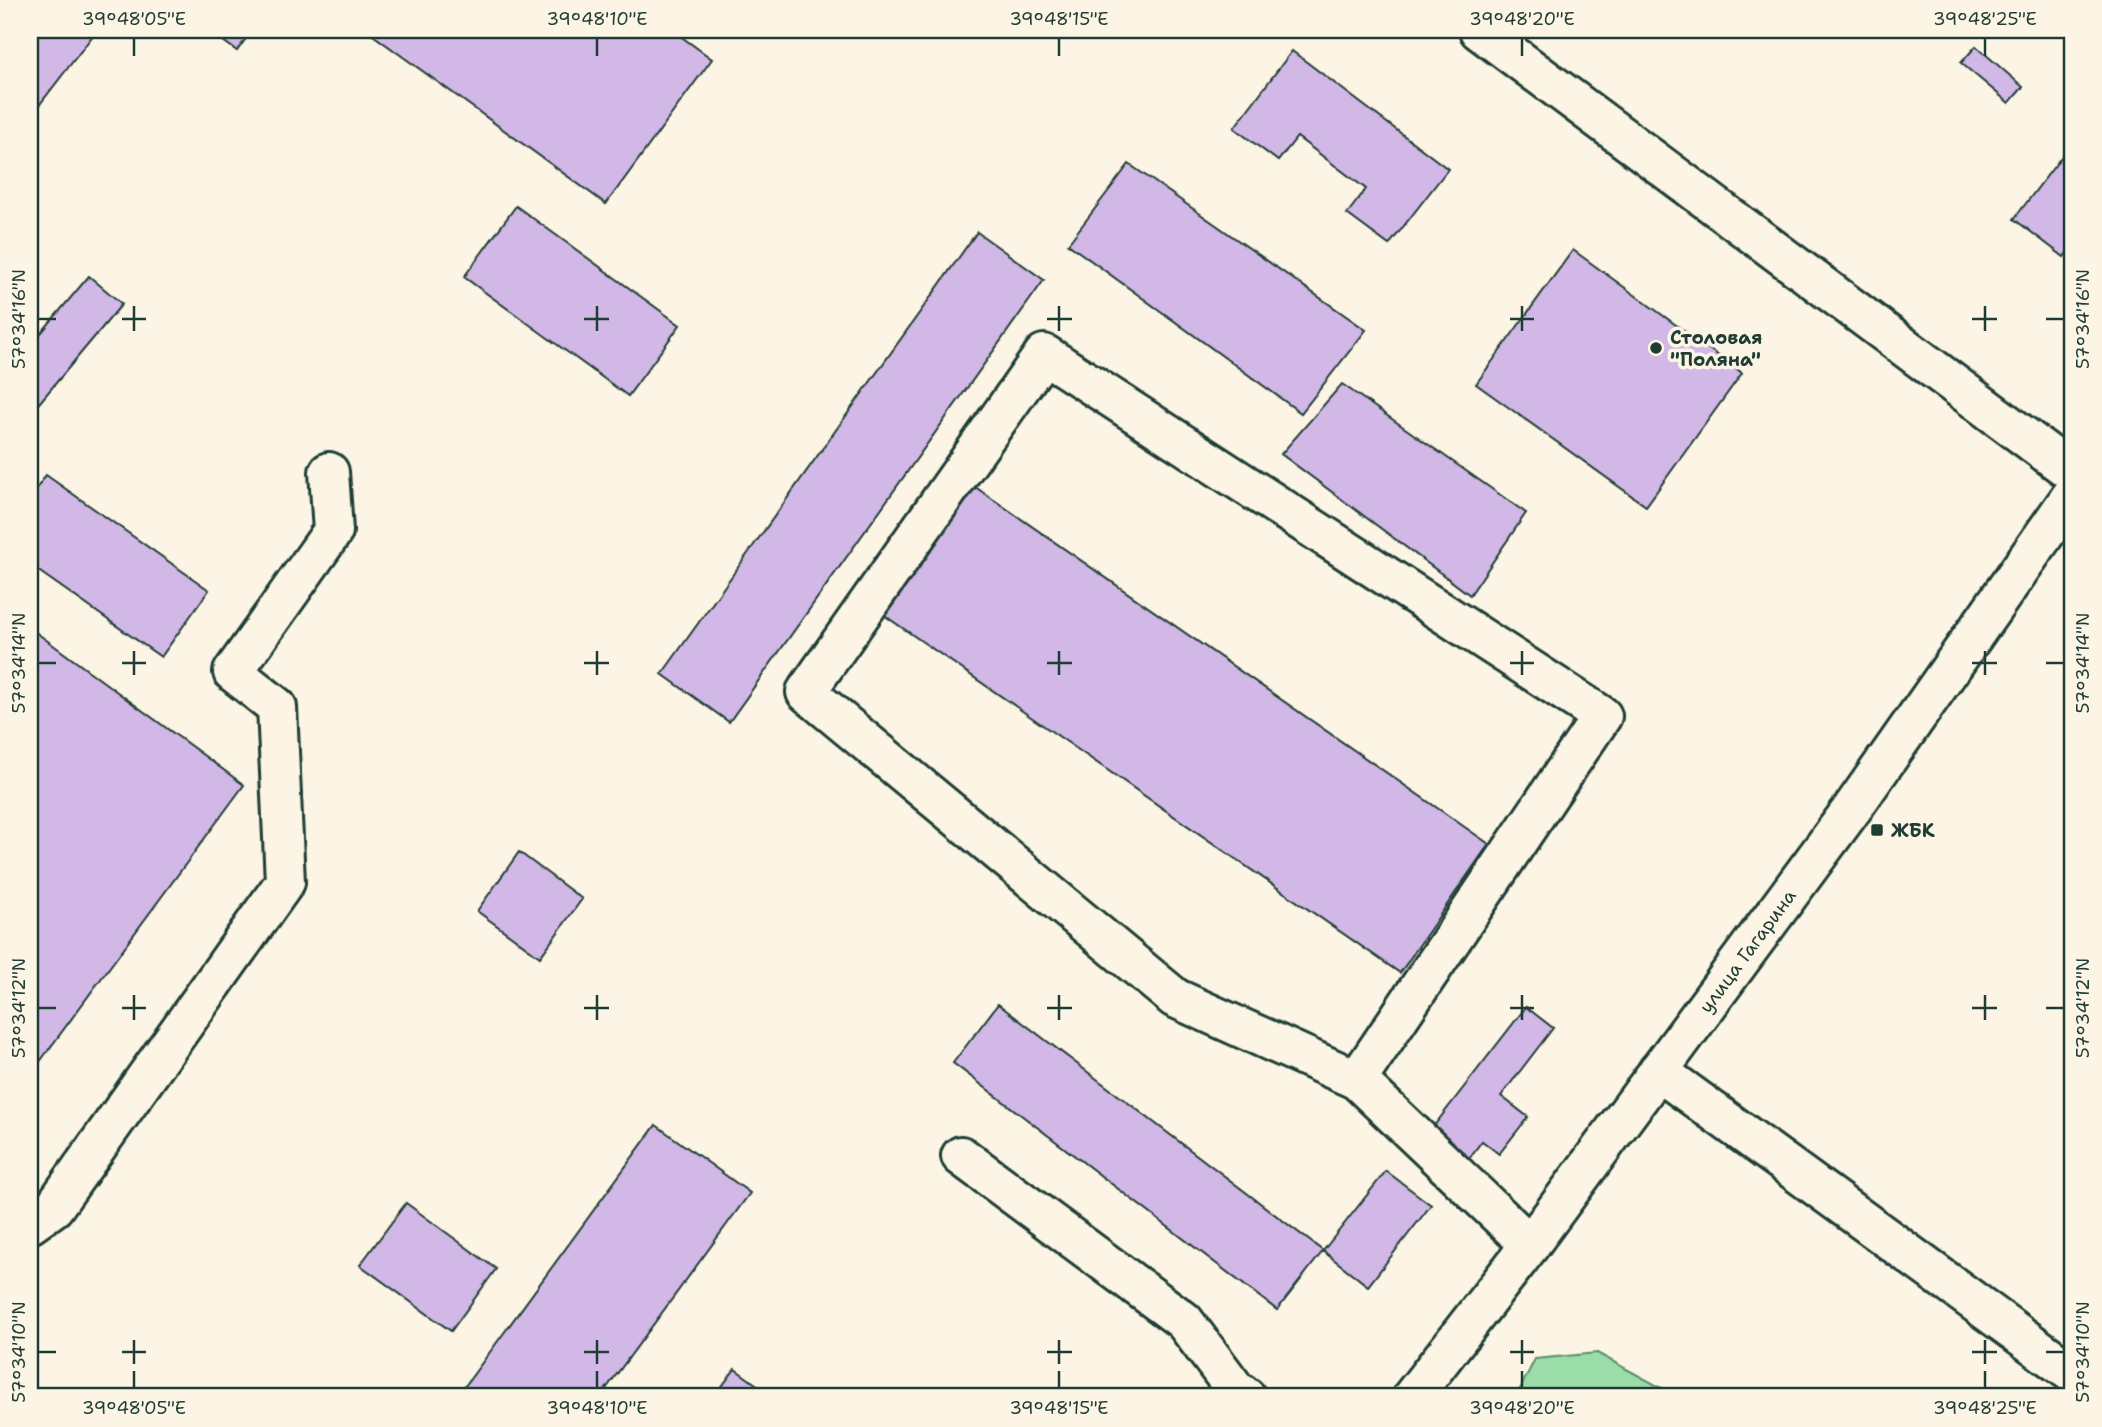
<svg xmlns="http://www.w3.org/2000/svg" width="2102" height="1427" font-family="'Shantell Sans',sans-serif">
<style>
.green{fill:#9bdda8;stroke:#5d8d6e;stroke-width:2}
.building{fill:#d2b8e7;stroke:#1f3d34;stroke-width:2}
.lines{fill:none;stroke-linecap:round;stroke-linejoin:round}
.minor-casing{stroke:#1f3d34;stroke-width:44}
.major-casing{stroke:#1f3d34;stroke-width:44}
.minor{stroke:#fcf5e5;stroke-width:38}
.major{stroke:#fcf5e5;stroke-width:38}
.ticks{fill:none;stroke:#1f3d34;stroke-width:2.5}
.poi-dot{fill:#1f3d34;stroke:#fcf5e5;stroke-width:2.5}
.labels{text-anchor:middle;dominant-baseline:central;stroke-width:7;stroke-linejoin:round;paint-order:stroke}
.poi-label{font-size:19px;font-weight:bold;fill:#1f3d34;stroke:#fcf5e5;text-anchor:start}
.street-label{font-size:19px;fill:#1f3d34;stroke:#fcf5e5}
.neatline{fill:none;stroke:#1f3d34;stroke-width:2.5}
.ticks-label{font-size:18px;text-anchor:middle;fill:#1f3d34}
</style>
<rect width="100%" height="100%" fill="#fcf5e5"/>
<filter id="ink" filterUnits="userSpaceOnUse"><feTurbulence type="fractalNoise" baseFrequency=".0143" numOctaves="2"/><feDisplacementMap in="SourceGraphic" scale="14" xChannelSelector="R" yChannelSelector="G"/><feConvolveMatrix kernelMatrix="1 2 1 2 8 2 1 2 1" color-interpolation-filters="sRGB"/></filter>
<g filter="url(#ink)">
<polygon class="green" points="1597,1353 1678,1397 1516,1397 1535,1359"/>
<g class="building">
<polygon points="30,30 97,30 30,117"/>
<polygon points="208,30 252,30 237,51"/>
<polygon points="366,30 672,30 712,59 606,204"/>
<polygon points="1976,46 2023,87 2009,103 1961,63"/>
<polygon points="1292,51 1448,169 1389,245 1347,214 1366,189 1297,137 1278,161 1234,128"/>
<polygon points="2072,143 2072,246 2064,257 2014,219"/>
<polygon points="1129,164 1366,330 1301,413 1068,244"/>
<polygon points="516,206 680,325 628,396 464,277"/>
<polygon points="977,232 1044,280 729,722 662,674"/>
<polygon points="1573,250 1742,373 1646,506 1476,384"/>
<polygon points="89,276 122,304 30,414 30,346"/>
<polygon points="1342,384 1526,513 1470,595 1281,454"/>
<polygon points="46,475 209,590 161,657 30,565 30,498"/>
<polygon points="971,484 1489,844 1400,973 881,613"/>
<polygon points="30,628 244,785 30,1075"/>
<polygon points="519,852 582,899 540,957 477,911"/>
<polygon points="998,1004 1323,1251 1277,1310 953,1063"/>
<polygon points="1526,1007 1553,1028 1501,1096 1528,1117 1499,1154 1482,1141 1461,1169 1423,1140"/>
<polygon points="656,1125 750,1193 600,1397 457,1397"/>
<polygon points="1386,1171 1431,1205 1368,1286 1323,1251"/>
<polygon points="406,1203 496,1269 451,1331 360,1265"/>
<polygon points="735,1369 774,1397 714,1397"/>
</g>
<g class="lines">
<defs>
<g id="minor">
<polyline points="1479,30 2072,472"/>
<polyline points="1658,1071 2072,1373"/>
<polyline points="1357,1080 1175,998 806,692 1044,354 1602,716 1357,1080 1530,1245"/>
<polyline points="961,1156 1184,1321 1235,1389 1246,1397"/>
<polyline points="30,1224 54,1207 285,882 277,707 233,672 333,531 329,472"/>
</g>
<g id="major">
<path id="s1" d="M1412 1397 1530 1245 1852 809 2072 495"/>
</g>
</defs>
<use href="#minor" class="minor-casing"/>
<use href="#major" class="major-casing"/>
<use href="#minor" class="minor"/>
<use href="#major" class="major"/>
</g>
</g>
<path class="ticks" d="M134 38V56M597 38V56M1059 38V56M1522 38V56M1985 38V56M134 306V331M597 306V331M1059 306V331M1522 306V331M1985 306V331M38 319H56M122 319H146M584 319H609M1047 319H1072M1510 319H1534M1972 319H1997M2046 319H2064M134 651V675M597 651V675M1059 651V675M1522 651V675M1985 651V675M38 663H56M122 663H146M584 663H609M1047 663H1072M1510 663H1534M1972 663H1997M2046 663H2064M134 995V1020M597 995V1020M1059 995V1020M1522 995V1020M1985 995V1020M38 1008H56M122 1008H146M584 1008H609M1047 1008H1072M1510 1008H1534M1972 1008H1997M2046 1008H2064M134 1340V1364M597 1340V1364M1059 1340V1364M1522 1340V1364M1985 1340V1364M38 1352H56M122 1352H146M584 1352H609M1047 1352H1072M1510 1352H1534M1972 1352H1997M2046 1352H2064M134 1371V1388M597 1371V1388M1059 1371V1388M1522 1371V1388M1985 1371V1388"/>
<g class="poi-dot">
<circle cx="1656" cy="348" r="7"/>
<rect x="1870" y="823" width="14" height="14" rx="3.5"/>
</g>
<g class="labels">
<g class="poi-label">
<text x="1670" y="337">Столовая<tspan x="1670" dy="22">"Поляна"</tspan></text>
<text x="1891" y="830">ЖБК</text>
</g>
<g class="street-label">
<text stroke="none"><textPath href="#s1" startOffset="558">улица Гагарина</textPath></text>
</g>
</g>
<rect width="2102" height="1427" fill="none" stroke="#fcf5e5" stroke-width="77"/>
<rect x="38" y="38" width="2026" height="1350" class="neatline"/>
<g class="ticks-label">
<text x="134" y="25">39°48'05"E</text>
<text x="597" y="25">39°48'10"E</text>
<text x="1059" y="25">39°48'15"E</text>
<text x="1522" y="25">39°48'20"E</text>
<text x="1985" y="25">39°48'25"E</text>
<text transform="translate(19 319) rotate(-90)" y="6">57°34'16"N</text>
<text transform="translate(2083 319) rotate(-90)" y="6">57°34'16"N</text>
<text transform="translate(19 663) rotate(-90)" y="6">57°34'14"N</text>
<text transform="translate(2083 663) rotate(-90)" y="6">57°34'14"N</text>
<text transform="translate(19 1008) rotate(-90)" y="6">57°34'12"N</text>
<text transform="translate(2083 1008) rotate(-90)" y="6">57°34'12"N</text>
<text transform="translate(19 1352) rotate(-90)" y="6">57°34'10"N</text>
<text transform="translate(2083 1352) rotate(-90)" y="6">57°34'10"N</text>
<text x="134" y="1414">39°48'05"E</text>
<text x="597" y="1414">39°48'10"E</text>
<text x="1059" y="1414">39°48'15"E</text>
<text x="1522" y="1414">39°48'20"E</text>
<text x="1985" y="1414">39°48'25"E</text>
</g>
</svg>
